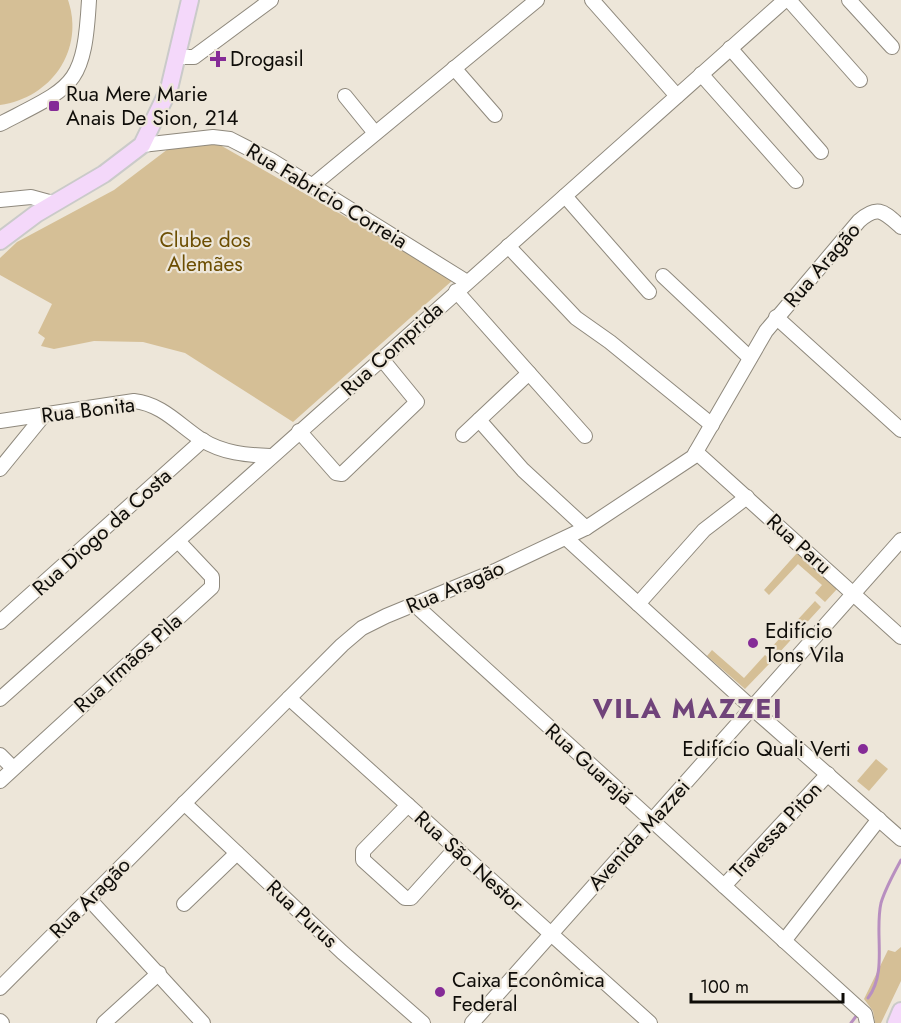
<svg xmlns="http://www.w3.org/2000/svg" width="901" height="1023" font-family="Jost,sans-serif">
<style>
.green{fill:#d5bf96}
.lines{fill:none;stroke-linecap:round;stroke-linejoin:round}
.stream{stroke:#b88fc0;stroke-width:3}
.minor-casing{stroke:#8f897d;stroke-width:16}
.major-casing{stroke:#cacac9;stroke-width:20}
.minor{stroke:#fff;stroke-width:14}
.major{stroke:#f4d8fa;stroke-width:16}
.poi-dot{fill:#852b97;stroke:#ede6d9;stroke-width:2}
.labels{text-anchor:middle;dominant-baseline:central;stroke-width:4.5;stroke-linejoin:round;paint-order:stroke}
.poi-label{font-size:21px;fill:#0f0d09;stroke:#ede6d9;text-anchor:start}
.street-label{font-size:21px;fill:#0f0d09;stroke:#ede6d9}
.park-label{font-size:21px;fill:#6c4e03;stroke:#ede6d9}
.district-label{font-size:27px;font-weight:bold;letter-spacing:1.5px;fill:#70437a;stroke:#ede6d9}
</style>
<rect width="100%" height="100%" fill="#ede6d9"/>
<g class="green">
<path d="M0 0H68C85 50 51 98 0 105Z"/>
<polygon points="213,141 454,279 293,422 185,353 143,342 94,341 54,349 41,346 45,338 38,333 52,304 0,275 0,258 17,242 114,190 168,149"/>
<polygon points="797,553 837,589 825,602 815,593 822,585 798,564 769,595 764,590"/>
<polygon points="815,601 821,607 778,654 771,648 788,629 792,632 794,629 791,627"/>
<polygon points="712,650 744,678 765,655 772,661 745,689 707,656"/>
<polygon points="876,759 888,769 869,791 857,781"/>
<polygon points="901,947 901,981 881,1023 875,1023 873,1011 864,999 888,950 895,952"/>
</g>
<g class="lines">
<g class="stream">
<path d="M868 998C888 972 874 933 881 903 885 889 894 873 901 860"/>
<polyline points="851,1023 857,1015"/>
</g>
<defs>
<g id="minor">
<polyline points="592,0 677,96"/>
<polyline points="789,0 860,80"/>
<polyline points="849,0 892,47"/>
<polyline points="730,48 821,152"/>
<polyline points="177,57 194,57 271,0"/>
<polyline points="454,68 495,115"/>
<polyline points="701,74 796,181"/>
<polyline points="345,96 375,133"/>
<path d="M0 124C73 86 84 88 89 0"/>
<polyline points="142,145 213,137 230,139 271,160 467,282"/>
<polyline points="313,185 537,0"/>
<polyline points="565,196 649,292"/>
<polyline points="0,200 31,197 53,203"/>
<polyline points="508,246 576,318 610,342 712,425"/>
<polyline points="663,276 750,358"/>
<polyline points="456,291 585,436"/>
<polyline points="776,317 901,430"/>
<polyline points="479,420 523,470 586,528"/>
<path d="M0 421 134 401C162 404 179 425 202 440 223 453 246 455 270 456"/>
<polyline points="299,431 336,473 342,474 417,402 381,358"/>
<polyline points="463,435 529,373"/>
<polyline points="696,452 901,637"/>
<polyline points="0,469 44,415"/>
<polyline points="566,538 752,708 901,839"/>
<polyline points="414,604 856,1006 865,1014 867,1023"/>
<polyline points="638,604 704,530 747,497"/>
<polyline points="0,622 203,440"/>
<polyline points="289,698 650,1023"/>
<polyline points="0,699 785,0"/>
<polyline points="0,755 13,768"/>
<polyline points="0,781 212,587 212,577 178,541"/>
<polyline points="184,803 342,952 423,1023"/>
<polyline points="408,805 363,851 363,860 405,898 411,898 456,848"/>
<polyline points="724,886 828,774"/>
<polyline points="89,899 203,1023"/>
<polyline points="184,904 237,853"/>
<polyline points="784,941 879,819"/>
<path d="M0 988 342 645 362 628 386 616 495 571 586 528 693 457 766 331 859 221C878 204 884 212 901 227"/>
<polyline points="0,1021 2,1023"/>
<polyline points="104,1023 159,973"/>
<polyline points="472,1023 901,540"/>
</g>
<g id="major">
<polyline points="0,241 36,214 104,174 142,145 169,89 190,0"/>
<polyline points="896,1023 901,1011"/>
</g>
</defs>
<use href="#minor" class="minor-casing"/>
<use href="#major" class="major-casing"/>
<use href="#minor" class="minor"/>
<use href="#major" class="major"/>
</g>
<g class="poi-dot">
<path d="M215 50h6v6h6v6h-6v6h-6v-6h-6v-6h6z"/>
<rect x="48" y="100" width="12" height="12" rx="3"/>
<circle cx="753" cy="643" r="6"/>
<circle cx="863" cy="749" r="6"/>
<circle cx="440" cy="992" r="6"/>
</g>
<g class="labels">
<g class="poi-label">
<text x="230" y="59">Drogasil</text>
<text x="66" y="94">Rua Mere Marie<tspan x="66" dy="24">Anais De Sion, 214</tspan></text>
<text x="765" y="631">Edifício<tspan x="765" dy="24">Tons Vila</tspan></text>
<text x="851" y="749" text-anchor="end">Edifício Quali Verti</text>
<text x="452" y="980">Caixa Econômica<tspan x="452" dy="24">Federal</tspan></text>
</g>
<g class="street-label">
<text transform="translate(327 196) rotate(31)">Rua Fabricio Correia</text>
<text transform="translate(822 265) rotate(-49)">Rua Aragão</text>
<text transform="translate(392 349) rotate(-42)">Rua Comprida</text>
<text transform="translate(88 410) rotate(-7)">Rua Bonita</text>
<text transform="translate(102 532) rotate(-42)">Rua Diogo da Costa</text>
<text transform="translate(799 544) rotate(42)">Rua Paru</text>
<text transform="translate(455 587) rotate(-23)">Rua Aragão</text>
<text transform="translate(128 663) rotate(-42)">Rua Irmãos Pìla</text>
<text transform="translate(589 764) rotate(42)">Rua Guarajá</text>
<text transform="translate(776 830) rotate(-47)">Travessa Piton</text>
<text transform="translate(639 835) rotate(-48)">Avenida Mazzei</text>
<text transform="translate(469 861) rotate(42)">Rua São Nestor</text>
<text transform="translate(90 898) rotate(-45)">Rua Aragão</text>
<text transform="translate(302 914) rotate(43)">Rua Purus</text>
</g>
<g class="park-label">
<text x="205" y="240">Clube dos<tspan x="205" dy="24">Alemães</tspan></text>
</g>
<g class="district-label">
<text x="688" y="708">VILA MAZZEI</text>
</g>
</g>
<path d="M691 993v9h152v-9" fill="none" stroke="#0f0d09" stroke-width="3"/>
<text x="700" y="993" font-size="18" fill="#0f0d09" stroke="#ede6d9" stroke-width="4.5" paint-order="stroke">100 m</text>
</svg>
